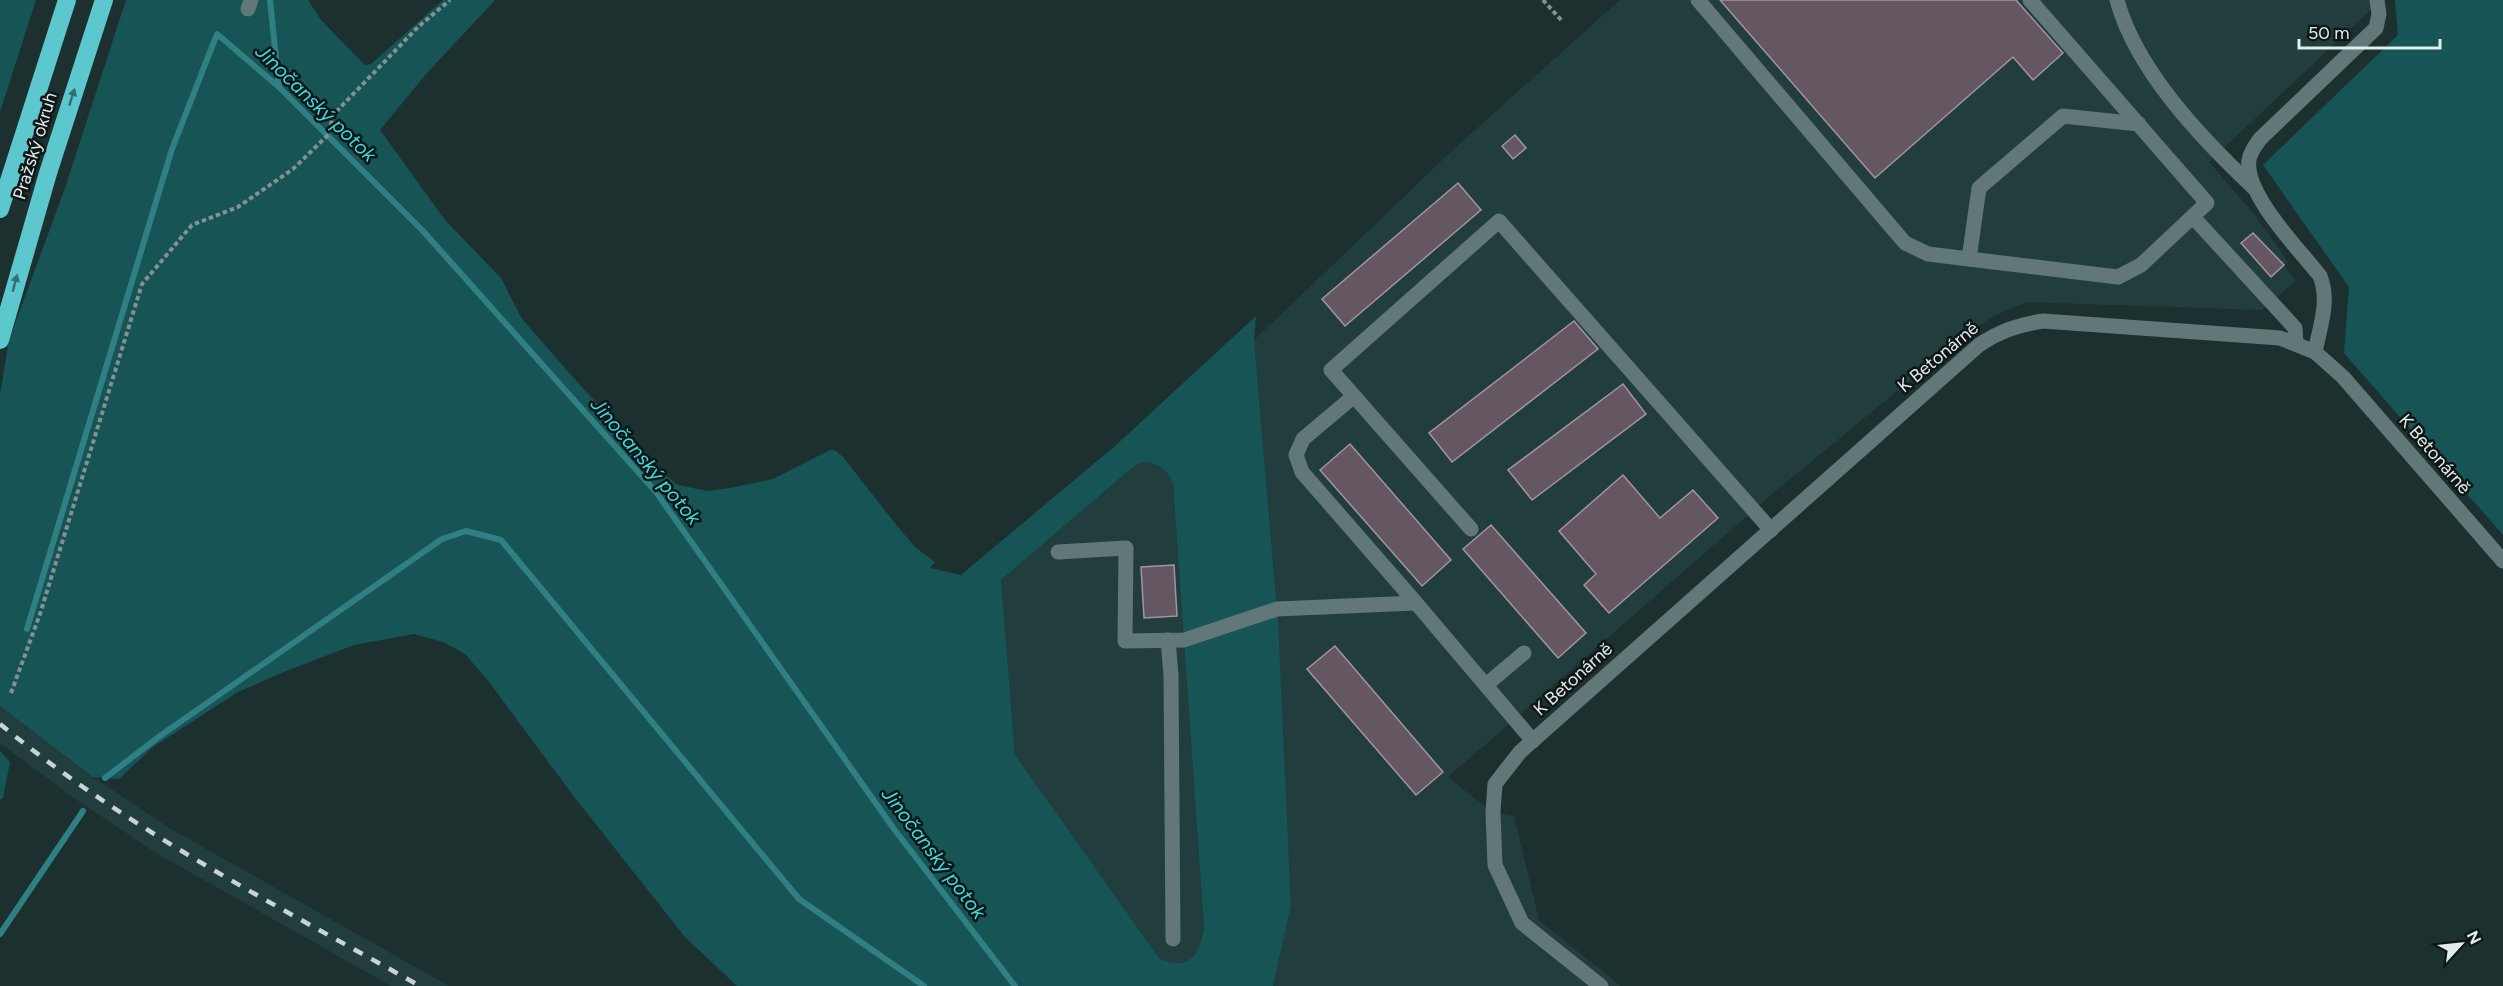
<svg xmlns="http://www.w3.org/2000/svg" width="2503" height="986" font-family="Figtree,sans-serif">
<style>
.built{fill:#213d3e}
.green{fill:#165456;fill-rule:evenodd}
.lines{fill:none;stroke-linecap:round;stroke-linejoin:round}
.stream{stroke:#307f83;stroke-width:6}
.building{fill:#655762;stroke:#a394a0;stroke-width:1.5}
.path{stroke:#829191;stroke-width:4;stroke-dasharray:4.5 3;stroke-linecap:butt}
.minor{stroke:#627777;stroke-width:15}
.highway{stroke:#5cc7cc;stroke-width:18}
.rail{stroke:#c7d3d4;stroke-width:4.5;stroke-dasharray:10 10;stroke-linecap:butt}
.oneway{fill:#356e71}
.labels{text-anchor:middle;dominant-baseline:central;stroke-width:5;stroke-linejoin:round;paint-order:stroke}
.street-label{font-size:18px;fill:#e1eced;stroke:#0e1616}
.water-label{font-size:20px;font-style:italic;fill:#3ddae1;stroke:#0e1616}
</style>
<rect width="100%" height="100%" fill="#1d3030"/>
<g class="built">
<polygon points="1620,0 2381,0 2209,162 2255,215 2288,262 2284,265 2296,281 2262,310 2028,302 1994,316 1964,336 1778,489 1448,777 1492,812 1514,816 1539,920 1621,986 1273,986 1291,906 1276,599 1254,340 1455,148"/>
<polygon points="1143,462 1155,463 1165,469 1173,484 1204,928 1201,945 1193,959 1183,963 1172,964 1159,958 1015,756 1001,580 1133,467"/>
<polygon points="0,706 93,777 171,829 449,986 391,986 156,853 77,800 0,743"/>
</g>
<g class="green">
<polygon points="0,0 36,0 0,112"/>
<path d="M126 0H308L321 20 365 65 371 64 443 0H495L427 73 380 130 445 220 501 278 522 319 579 384 662 473 678 485 707 491 730 488 773 479 830 450 836 451 843 457 898 527 915 547 935 562 930 568 961 575 1115 446 1256 316 1254 340 1278 621 1291 906 1273 986H737L685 937 575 798 489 682 465 654 443 642 414 634 354 645 286 671 238 692 153 747 119 779 93 777 0 706V395L9 340 64 191ZM1143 462C1159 463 1167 469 1173 484L1204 928C1199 956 1189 972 1159 958L1015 755 1001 580 1133 467Z"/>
<polygon points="2395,0 2503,0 2503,535 2344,353 2349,287 2263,165 2398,35"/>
<polygon points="0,751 10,762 3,798 0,800"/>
</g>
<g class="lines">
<g class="stream">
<polyline points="270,0 279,87"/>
<polyline points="27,629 172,149 217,34 279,87 423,231 656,492 894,829 1015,986"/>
<polyline points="105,778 160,736 442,539 466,531 501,540 799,899 924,986"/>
<polyline points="0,934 83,811"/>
</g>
</g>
<g class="building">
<polygon points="1720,0 2016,0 2063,53 2033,80 2013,57 1875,178"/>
<polygon points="1515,135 1526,148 1513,159 1502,146"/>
<polygon points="1458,183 1481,210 1345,326 1322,299"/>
<polygon points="2253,233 2284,265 2271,277 2241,243"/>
<polygon points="1574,321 1598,349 1452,462 1429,433"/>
<polygon points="1623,384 1646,414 1532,500 1508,470"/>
<polygon points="1350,444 1451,560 1422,586 1320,470"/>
<polygon points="1623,475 1660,518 1693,490 1718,518 1609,613 1584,585 1596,574 1559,531"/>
<polygon points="1491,525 1586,633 1558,658 1463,549"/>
<polygon points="1174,565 1177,616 1144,618 1141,567"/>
<polygon points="1335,646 1443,772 1416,795 1307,669"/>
</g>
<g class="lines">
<g class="path">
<polyline points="1543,0 1562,21"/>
<polyline points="11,693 40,614 142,284 192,225 238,207 293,169 329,134 333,115 418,27 450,0"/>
</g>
<g class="minor">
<polyline points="1698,0 1905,243 1928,254 2118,277 2141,265 2207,203 2030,0"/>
<path d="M2117 0C2136 70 2201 138 2253 187"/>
<polyline points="248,9 251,0"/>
<polyline points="2193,217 2295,328 2296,344"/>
<polyline points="1969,259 1979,188 2063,116 2139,124"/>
<path d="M2315 352C2320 326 2330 301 2320 276 2299 249 2244 194 2249 160 2250 152 2256 145 2260 139L2376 28 2379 14 2377 0"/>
<polyline points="1354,396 1303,439 1296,455 1302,472 1416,603"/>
<polyline points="1471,529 1331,370 1499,221 1771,530"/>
<polyline points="1058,552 1126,548 1125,641 1184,640 1277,609 1416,603 1533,741"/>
<polyline points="1168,640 1171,675 1173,939"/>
<polyline points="1486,685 1524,653"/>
<path d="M1601 986 1522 923 1495 865 1493 812 1495 784 1520 752 1979 345C2000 331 2018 325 2043 321L2280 338 2315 352 2343 377 2503 561"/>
</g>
<g class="highway">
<polyline points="0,209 67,0"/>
<polyline points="0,340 48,173 104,0"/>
</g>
<path class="rail" d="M0 724C128 830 276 905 420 986"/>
</g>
<defs><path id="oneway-solid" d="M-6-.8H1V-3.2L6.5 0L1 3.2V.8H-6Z" transform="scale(1.5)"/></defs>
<g class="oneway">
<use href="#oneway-solid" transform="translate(72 97) rotate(-72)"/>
<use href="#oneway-solid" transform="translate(15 283) rotate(-75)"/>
</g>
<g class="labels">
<g class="street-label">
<text transform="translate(35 146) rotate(-73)">Pražský okruh</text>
<text transform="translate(1938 357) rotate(-40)">K Betonárně</text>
<text transform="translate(2435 454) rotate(49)">K Betonárně</text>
<text transform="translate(1573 679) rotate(-42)">K Betonárně</text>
</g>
<g class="water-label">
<text transform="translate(316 103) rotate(44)">Jinočanský potok</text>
<text transform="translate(646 461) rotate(50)">Jinočanský potok</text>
<text transform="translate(934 853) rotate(53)">Jinočanský potok</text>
</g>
</g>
<g transform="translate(2461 944) rotate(63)" stroke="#0e1616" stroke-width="4.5" paint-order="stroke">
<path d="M0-4.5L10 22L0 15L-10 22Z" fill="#e1eced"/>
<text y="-9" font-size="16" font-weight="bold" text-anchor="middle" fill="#e1eced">N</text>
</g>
<path d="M2299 39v9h141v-9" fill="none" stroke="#e1eced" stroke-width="3"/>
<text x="2308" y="39" font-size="18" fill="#e1eced" stroke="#0e1616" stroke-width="4.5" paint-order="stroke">50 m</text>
</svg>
